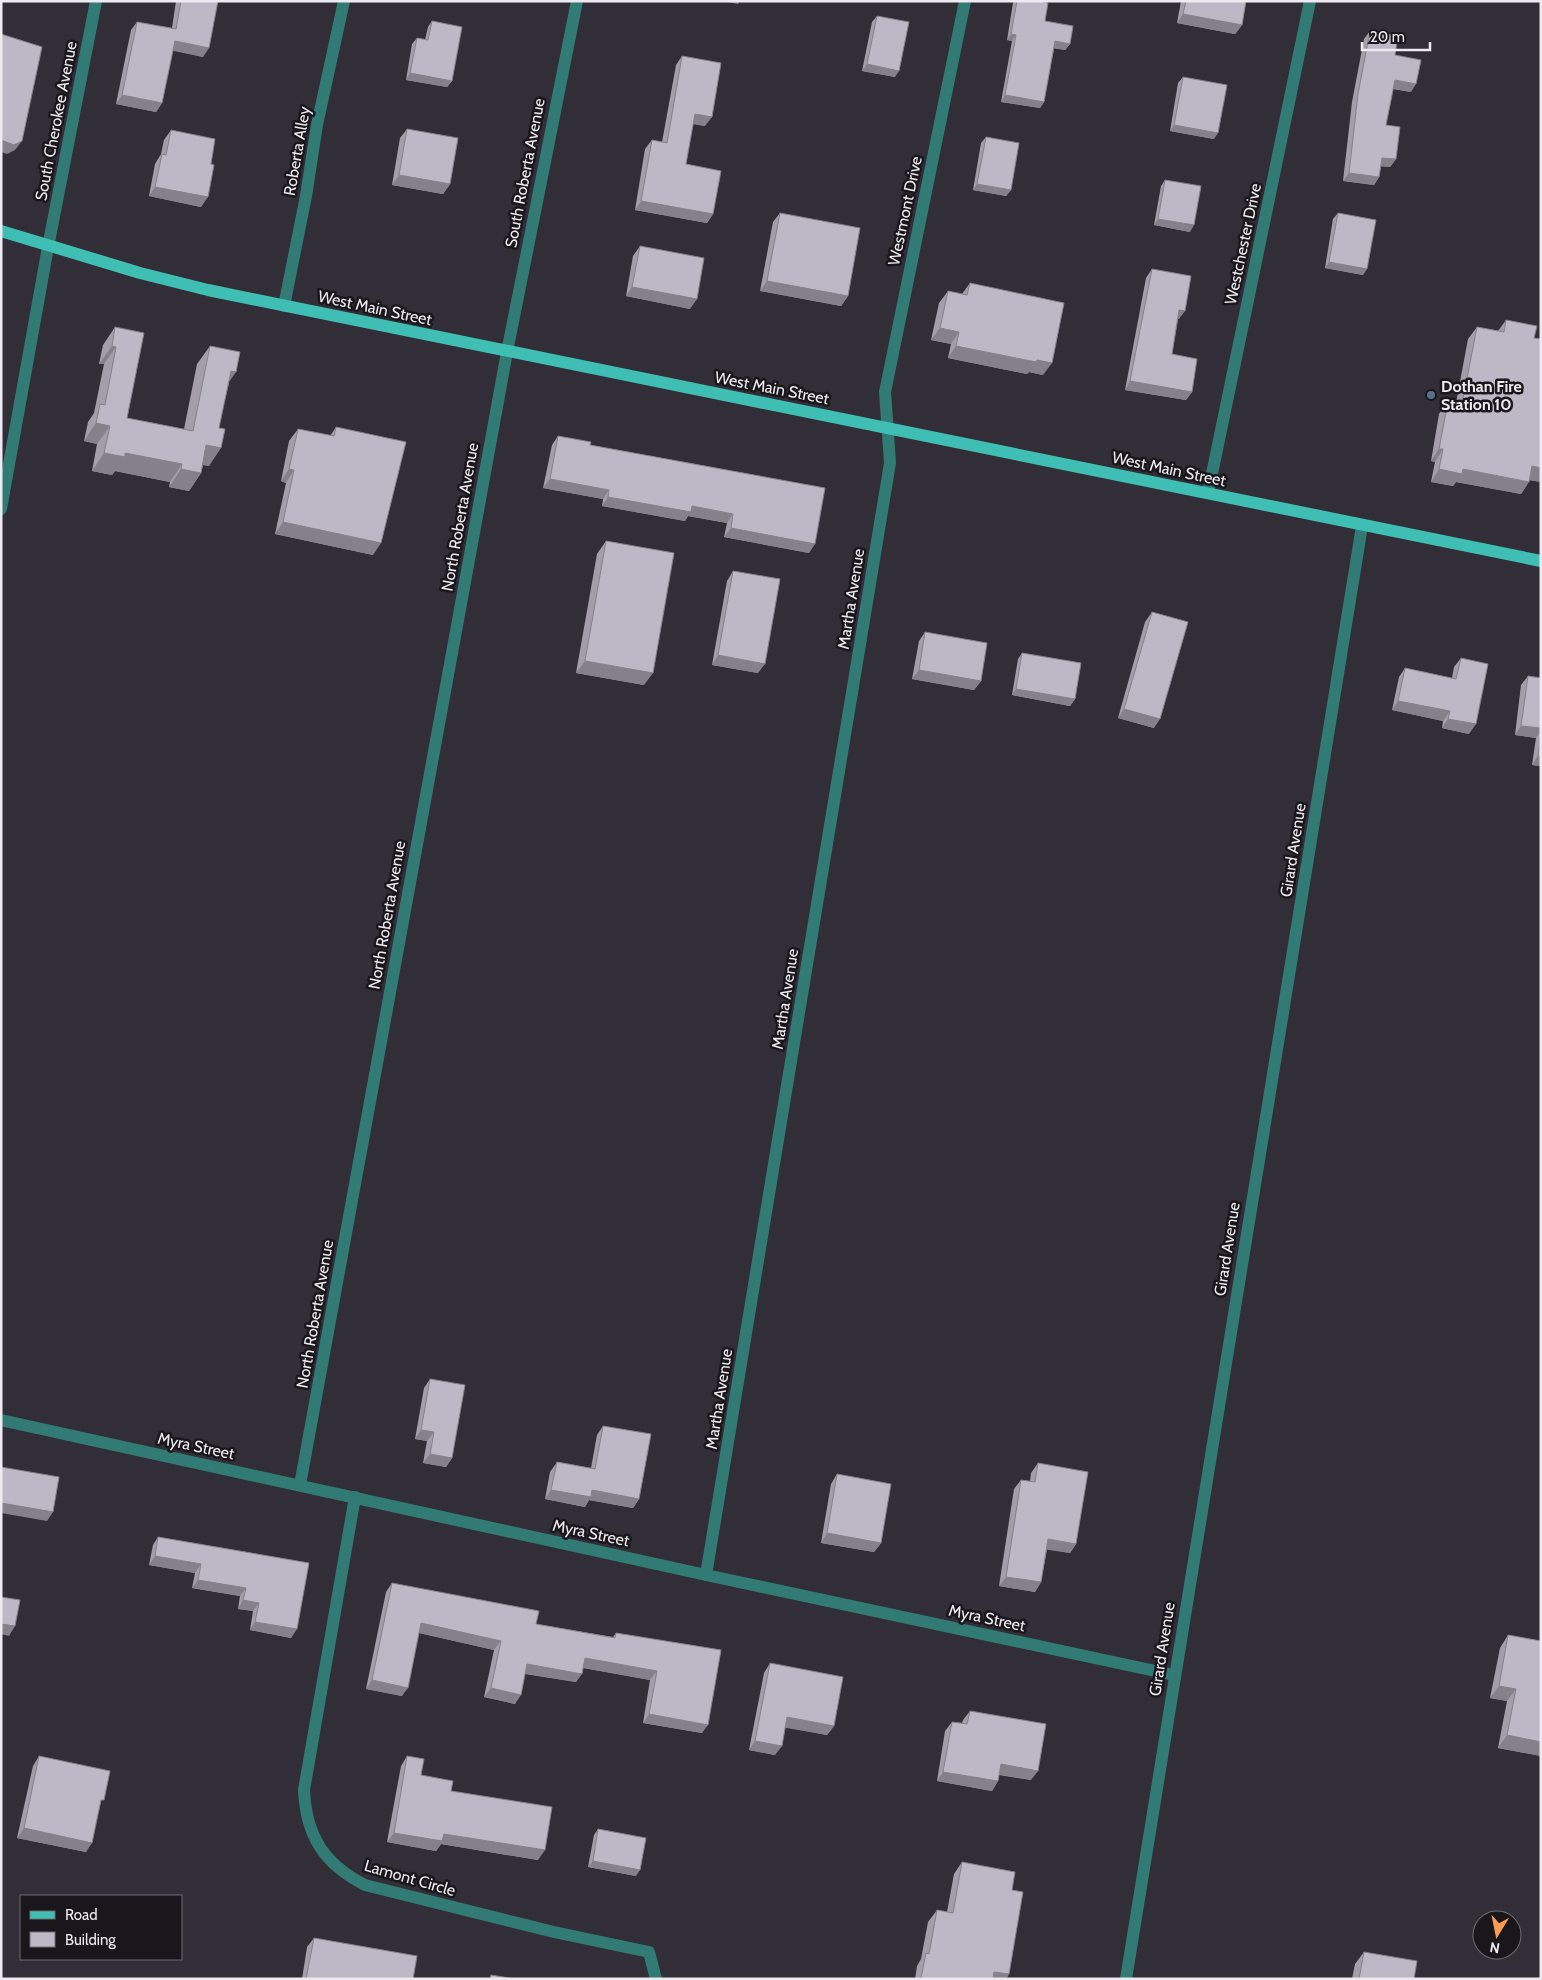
<svg xmlns="http://www.w3.org/2000/svg" width="1542" height="1980" font-family="Cabin,sans-serif">
<style>
.lines{fill:none;stroke-linecap:round;stroke-linejoin:round}
.minor{stroke:#317b74;stroke-width:12}
.tertiary{stroke:#317b74;stroke-width:12}
.primary{stroke:#3fbfb4;stroke-width:12}
.wall{fill:#a39ea9}
.shaded-wall{fill:#84818a}
.building{fill:#bdb8c5;stroke:#84818a}
.service-dot{fill:#5c6f8a;stroke:#19171b;stroke-width:2}
.labels{text-anchor:middle;dominant-baseline:central;stroke-width:5;stroke-linejoin:round;paint-order:stroke}
.street-label{font-size:16px;fill:#edebf1;stroke:#19171b}
.poi-label{font-size:16px;font-weight:bold;fill:#edebf1;stroke:#19171b;text-anchor:start}
</style>
<rect width="100%" height="100%" fill="#312e38"/>
<g class="lines">
<g class="minor">
<polyline points="48,247 96,1"/>
<polyline points="284,306 306,196 317,125 344,1"/>
<polyline points="1208,493 1310,1"/>
<polyline points="1,1420 706,1575 1174,1675"/>
<polyline points="300,1485 507,352 577,1"/>
<path d="M355 1497 304 1790C306 1836 324 1864 365 1885L554 1932 649 1952 656 1979"/>
<polyline points="706,1575 890,463 885,392 965,1"/>
<polyline points="1126,1979 1362,526"/>
</g>
<polyline class="tertiary" points="1,509 48,247"/>
<polyline class="primary" points="1,231 140,273 208,290 1541,561"/>
</g>
<g class="wall">
<polygon points="176,1 218,1 203,57 173,50 162,103 156,112 116,104 131,30 137,22 172,28"/>
<polygon points="1015,1 1040,1 1045,21 1070,44 1065,50 1054,48 1044,102 1040,108 1001,102 1012,41 1007,40 1013,3"/>
<polygon points="1181,1 1246,1 1242,25 1235,34 1177,23"/>
<polygon points="877,16 895,77 862,71 872,22"/>
<polygon points="432,21 452,81 447,87 406,80 412,44 417,38 425,40 428,27"/>
<polygon points="1370,31 1395,55 1411,92 1393,89 1386,125 1396,159 1390,167 1381,166 1379,177 1374,185 1343,181 1352,102 1364,39"/>
<polygon points="682,56 705,126 693,124 686,164 713,214 707,223 635,210 645,149 652,140 662,142 676,65"/>
<polygon points="1183,77 1214,139 1170,131 1178,83"/>
<polygon points="407,129 450,184 443,194 392,185 400,138"/>
<polygon points="171,130 211,164 201,207 149,196 155,164 161,154 164,140"/>
<polygon points="986,137 1011,190 1006,196 973,190 981,143"/>
<polygon points="1165,180 1190,232 1154,225 1161,186"/>
<polygon points="780,213 848,296 841,306 760,291 773,222"/>
<polygon points="1338,213 1363,275 1325,268 1333,219"/>
<polygon points="640,246 690,309 626,296 633,256"/>
<polygon points="1152,269 1179,319 1178,319 1172,354 1192,392 1186,400 1125,390 1146,278"/>
<polygon points="970,283 1043,375 1029,372 1027,374 948,358 951,344 931,340 939,303 948,291 962,294"/>
<polygon points="1506,320 1534,338 1541,339 1541,482 1530,480 1521,494 1456,482 1453,486 1431,482 1435,462 1431,461 1439,414 1448,402 1456,403 1468,339 1477,327 1498,331"/>
<polygon points="115,327 127,418 184,429 197,364 210,346 229,383 209,466 203,465 201,473 189,491 169,487 170,482 115,471 112,475 92,471 97,444 84,441 88,422 94,413 104,364 99,364 103,345"/>
<polygon points="336,427 373,555 275,534 286,483 281,481 289,441 298,429 330,436"/>
<polygon points="558,436 590,445 825,488 809,553 724,537 727,523 688,516 685,521 602,506 603,499 543,488 552,445"/>
<polygon points="606,541 644,685 576,673 597,554"/>
<polygon points="733,571 758,673 712,665 727,581"/>
<polygon points="1152,612 1154,728 1118,718 1145,622"/>
<polygon points="925,632 981,681 974,690 912,679 919,641"/>
<polygon points="1022,653 1075,699 1070,706 1012,695 1018,659"/>
<polygon points="1461,658 1469,734 1442,728 1443,721 1392,710 1399,677 1405,668 1452,678 1454,667"/>
<polygon points="1528,676 1541,678 1541,766 1532,765 1536,738 1515,735 1521,685"/>
<polygon points="430,1379 452,1458 446,1467 423,1463 427,1441 415,1439 424,1388"/>
<polygon points="603,1426 639,1499 633,1508 589,1500 585,1507 545,1499 550,1472 557,1462 591,1468 597,1435"/>
<polygon points="1038,1463 1076,1544 1070,1553 1047,1549 1041,1582 1035,1592 999,1586 1014,1489 1021,1480 1030,1481 1031,1473"/>
<polygon points="837,1474 881,1543 874,1552 821,1543 831,1484"/>
<polygon points="158,1537 309,1563 291,1638 250,1630 253,1611 238,1609 240,1596 192,1588 195,1573 149,1565 153,1545"/>
<polygon points="392,1583 536,1624 613,1637 616,1633 721,1650 702,1733 643,1723 650,1680 583,1668 576,1682 525,1674 515,1704 484,1697 494,1650 419,1633 402,1696 366,1689 386,1592"/>
<polygon points="1508,1635 1541,1641 1541,1756 1498,1748 1507,1701 1490,1698 1500,1648"/>
<polygon points="770,1663 834,1726 827,1735 785,1727 775,1755 749,1750 764,1673"/>
<polygon points="970,1711 1031,1780 999,1775 998,1781 992,1791 937,1781 945,1731 952,1722 962,1723 963,1720"/>
<polygon points="39,1756 100,1806 86,1852 17,1838 33,1766"/>
<polygon points="407,1756 421,1775 451,1791 538,1860 441,1844 436,1851 387,1842 401,1766"/>
<polygon points="598,1829 636,1876 588,1867 594,1835"/>
<polygon points="962,1862 1012,1890 1009,1974 1006,1979 915,1979 917,1966 921,1959 928,1922 937,1910 947,1912 954,1874"/>
<polygon points="314,1938 413,1979 302,1979 307,1947"/>
<polygon points="1364,1952 1414,1979 1352,1979 1355,1964"/>
</g>
<g class="shaded-wall">
<polygon points="723,1 740,1 738,4"/>
<polygon points="1183,14 1242,25 1235,34 1177,23"/>
<polygon points="1011,34 1016,35 1012,41 1007,40"/>
<polygon points="175,41 209,48 203,57 169,50"/>
<polygon points="1055,41 1070,44 1065,50 1051,48"/>
<polygon points="867,64 899,71 895,77 862,71"/>
<polygon points="410,73 452,81 447,87 406,80"/>
<polygon points="1395,80 1416,84 1411,92 1389,88"/>
<polygon points="122,95 162,103 156,112 116,104"/>
<polygon points="1005,95 1044,102 1040,108 1001,102"/>
<polygon points="695,114 712,117 705,126 688,123"/>
<polygon points="1174,125 1218,133 1214,139 1170,131"/>
<polygon points="1,140 22,141 15,150 7,154 1,152"/>
<polygon points="1382,158 1396,159 1390,167 1376,166"/>
<polygon points="1349,173 1379,177 1374,185 1343,181"/>
<polygon points="399,175 450,184 443,194 392,185"/>
<polygon points="977,184 1011,190 1006,196 973,190"/>
<polygon points="155,187 208,197 201,207 149,196"/>
<polygon points="641,201 713,214 707,223 635,210"/>
<polygon points="1158,219 1194,225 1190,232 1154,225"/>
<polygon points="1329,262 1367,269 1363,275 1325,268"/>
<polygon points="767,281 848,296 841,306 760,291"/>
<polygon points="632,287 697,299 690,309 626,296"/>
<polygon points="1179,310 1185,311 1179,319 1174,318"/>
<polygon points="940,328 959,332 951,344 931,340"/>
<polygon points="112,346 116,347 104,364 99,364"/>
<polygon points="956,346 1052,363 1043,375 1029,372 1027,374 948,358"/>
<polygon points="231,371 236,372 224,389"/>
<polygon points="1130,381 1192,392 1186,400 1125,390"/>
<polygon points="96,423 110,426 97,444 84,441"/>
<polygon points="206,445 221,448 209,466 194,463"/>
<polygon points="1439,449 1443,449 1435,462 1431,461"/>
<polygon points="104,453 125,453 182,464 170,482 115,471 112,475 92,471"/>
<polygon points="1532,466 1541,468 1541,482 1523,479"/>
<polygon points="181,469 201,473 189,491 169,487"/>
<polygon points="289,469 294,470 286,483 281,481"/>
<polygon points="1439,469 1463,469 1529,482 1521,494 1456,482 1453,486 1431,482"/>
<polygon points="550,479 609,490 603,499 543,488"/>
<polygon points="608,497 692,506 733,514 727,523 688,516 685,521 602,506"/>
<polygon points="283,522 381,543 373,555 275,534"/>
<polygon points="731,528 815,544 809,553 724,537"/>
<polygon points="718,655 765,664 758,673 712,665"/>
<polygon points="585,661 653,673 644,685 576,673"/>
<polygon points="919,670 981,681 974,690 912,679"/>
<polygon points="1016,689 1075,699 1070,706 1012,695"/>
<polygon points="1398,701 1450,711 1443,721 1392,710"/>
<polygon points="1124,709 1160,719 1154,728 1118,718"/>
<polygon points="1448,719 1476,724 1469,734 1442,728"/>
<polygon points="1521,726 1541,728 1541,731 1536,738 1515,735"/>
<polygon points="1538,756 1541,756 1541,766 1532,765"/>
<polygon points="421,1430 434,1432 427,1441 415,1439"/>
<polygon points="430,1454 452,1458 446,1467 423,1463"/>
<polygon points="551,1490 592,1490 639,1499 633,1508 589,1500 585,1507 545,1499"/>
<polygon points="1,1503 53,1512 47,1521 1,1513"/>
<polygon points="827,1533 881,1543 874,1552 821,1543"/>
<polygon points="1048,1539 1076,1544 1070,1553 1042,1549"/>
<polygon points="155,1556 201,1564 195,1573 149,1565"/>
<polygon points="1006,1577 1041,1582 1035,1592 999,1586"/>
<polygon points="198,1580 246,1588 240,1596 192,1588"/>
<polygon points="243,1600 259,1603 253,1611 238,1609"/>
<polygon points="255,1622 297,1629 291,1638 250,1630"/>
<polygon points="421,1623 501,1641 494,1650 415,1632"/>
<polygon points="1,1624 15,1626 9,1636 1,1634"/>
<polygon points="585,1658 657,1671 650,1680 579,1667"/>
<polygon points="527,1664 582,1674 576,1682 521,1673"/>
<polygon points="372,1680 408,1688 402,1696 366,1689"/>
<polygon points="1499,1686 1516,1689 1507,1701 1490,1698"/>
<polygon points="491,1688 521,1695 515,1704 484,1697"/>
<polygon points="649,1714 708,1725 702,1733 643,1723"/>
<polygon points="787,1717 834,1726 827,1735 781,1727"/>
<polygon points="1507,1735 1541,1742 1541,1756 1498,1748"/>
<polygon points="755,1741 782,1746 775,1755 749,1750"/>
<polygon points="1001,1764 1038,1771 1031,1780 995,1774"/>
<polygon points="943,1772 998,1781 992,1791 937,1781"/>
<polygon points="24,1828 92,1843 86,1852 17,1838"/>
<polygon points="394,1833 444,1834 545,1850 538,1860 441,1844 436,1851 387,1842"/>
<polygon points="593,1861 640,1870 636,1876 588,1867"/>
<polygon points="994,1972 1009,1974 1006,1979 989,1979"/>
</g>
<g class="building">
<polygon points="181,1 218,1 209,48 175,41 162,103 122,95 137,22 176,29"/>
<polygon points="1017,1 1040,1 1048,3 1045,21 1073,26 1070,44 1055,41 1044,102 1005,95 1016,35 1011,34"/>
<polygon points="1186,1 1246,1 1242,25 1183,14"/>
<polygon points="877,16 909,22 899,71 867,64"/>
<polygon points="432,21 462,27 452,81 410,73 417,38 428,40"/>
<polygon points="1370,31 1398,36 1395,55 1421,60 1416,84 1395,80 1386,125 1400,127 1396,159 1382,158 1379,177 1349,173 1358,94"/>
<polygon points="1,34 42,47 22,141 14,145 1,140"/>
<polygon points="682,56 721,63 712,117 695,114 686,164 721,171 713,214 641,201 652,140 667,143"/>
<polygon points="1183,77 1227,85 1218,133 1174,125"/>
<polygon points="407,129 458,138 450,184 399,175"/>
<polygon points="171,130 215,139 211,164 214,165 208,197 155,187 162,154 166,155"/>
<polygon points="986,137 1019,143 1011,190 977,184"/>
<polygon points="1165,180 1201,186 1194,225 1158,219"/>
<polygon points="780,213 860,228 848,296 767,281"/>
<polygon points="1338,213 1376,220 1367,269 1329,262"/>
<polygon points="640,246 704,258 697,299 632,287"/>
<polygon points="1152,269 1191,276 1185,311 1179,310 1172,354 1197,359 1192,392 1130,381"/>
<polygon points="970,283 1064,303 1052,363 1037,360 1036,362 956,346 959,332 940,328 948,291 967,295"/>
<polygon points="1506,320 1537,326 1534,338 1541,339 1541,468 1532,466 1529,482 1463,469 1462,474 1439,469 1443,449 1439,449 1448,402 1462,404 1477,327 1504,332"/>
<polygon points="115,327 144,333 127,418 193,431 210,346 240,352 236,372 231,371 219,428 225,429 221,448 206,445 201,473 181,469 182,464 125,453 125,457 104,453 110,426 96,423 100,404 105,405 116,347 112,346"/>
<polygon points="336,427 406,442 381,543 283,522 294,470 289,469 298,429 334,436"/>
<polygon points="558,436 591,442 590,445 825,488 815,544 731,528 733,514 692,506 691,512 608,497 609,490 550,479"/>
<polygon points="606,541 674,553 653,673 585,661"/>
<polygon points="733,571 780,579 765,664 718,655"/>
<polygon points="1152,612 1188,622 1160,719 1124,709"/>
<polygon points="925,632 987,643 981,681 919,670"/>
<polygon points="1022,653 1081,663 1075,699 1016,689"/>
<polygon points="1461,658 1488,664 1476,724 1448,719 1450,711 1398,701 1405,668 1456,679"/>
<polygon points="1528,676 1541,678 1541,728 1521,726"/>
<polygon points="1541,739 1541,756 1538,756"/>
<polygon points="430,1379 465,1385 452,1458 430,1454 434,1432 421,1430"/>
<polygon points="603,1426 651,1434 639,1499 592,1490 591,1497 551,1490 557,1462 595,1469"/>
<polygon points="1038,1463 1088,1472 1076,1544 1048,1539 1041,1582 1006,1577 1021,1480 1035,1482"/>
<polygon points="1,1467 59,1477 53,1512 1,1503"/>
<polygon points="837,1474 891,1484 881,1543 827,1533"/>
<polygon points="158,1537 309,1563 297,1629 255,1622 259,1603 243,1600 246,1588 198,1580 201,1564 155,1556"/>
<polygon points="392,1583 539,1611 536,1624 615,1638 616,1633 721,1650 708,1725 649,1714 657,1671 585,1658 582,1674 527,1664 521,1695 491,1688 501,1641 421,1623 408,1688 372,1680"/>
<polygon points="1,1597 20,1600 15,1626 1,1624"/>
<polygon points="1508,1635 1541,1641 1541,1742 1507,1735 1516,1689 1499,1686"/>
<polygon points="770,1663 843,1677 834,1726 787,1717 782,1746 755,1741"/>
<polygon points="970,1711 1046,1724 1038,1771 1001,1764 998,1781 943,1772 952,1722 967,1724"/>
<polygon points="39,1756 110,1771 104,1800 101,1800 92,1843 24,1828"/>
<polygon points="407,1756 424,1759 421,1775 453,1781 451,1791 552,1807 545,1850 444,1834 442,1841 394,1833"/>
<polygon points="598,1829 646,1838 640,1870 593,1861"/>
<polygon points="962,1862 1015,1872 1012,1890 1023,1892 1009,1974 994,1972 993,1979 928,1979 921,1978 926,1953 929,1954 937,1910 953,1913"/>
<polygon points="314,1938 417,1956 413,1979 306,1979"/>
<polygon points="1364,1952 1417,1961 1414,1979 1359,1979"/>
<polygon points="491,1975 515,1979 490,1979"/>
</g>
<circle class="service-dot" cx="1431" cy="395" r="5"/>
<g class="labels">
<g class="street-label">
<text transform="translate(56 121) rotate(-79)">South Cherokee Avenue</text>
<text transform="translate(297 151) rotate(-80)">Roberta Alley</text>
<text transform="translate(525 173) rotate(-79)">South Roberta Avenue</text>
<text transform="translate(905 211) rotate(-78)">Westmont Drive</text>
<text transform="translate(1243 244) rotate(-78)">Westchester Drive</text>
<text transform="translate(375 308) rotate(12)">West Main Street</text>
<text transform="translate(772 388) rotate(11)">West Main Street</text>
<text transform="translate(1169 469) rotate(12)">West Main Street</text>
<text transform="translate(460 517) rotate(-80)">North Roberta Avenue</text>
<text transform="translate(851 599) rotate(-81)">Martha Avenue</text>
<text transform="translate(1293 850) rotate(-81)">Girard Avenue</text>
<text transform="translate(387 915) rotate(-80)">North Roberta Avenue</text>
<text transform="translate(785 999) rotate(-81)">Martha Avenue</text>
<text transform="translate(1227 1249) rotate(-81)">Girard Avenue</text>
<text transform="translate(315 1314) rotate(-80)">North Roberta Avenue</text>
<text transform="translate(719 1399) rotate(-81)">Martha Avenue</text>
<text transform="translate(196 1446) rotate(12)">Myra Street</text>
<text transform="translate(591 1533) rotate(12)">Myra Street</text>
<text transform="translate(987 1618) rotate(12)">Myra Street</text>
<text transform="translate(1162 1649) rotate(-81)">Girard Avenue</text>
<text transform="translate(410 1878) rotate(16)">Lamont Circle</text>
</g>
<g class="poi-label">
<text x="1441" y="386">Dothan Fire<tspan x="1441" dy="18">Station 10</tspan></text>
</g>
</g>
<rect width="1542" height="1980" fill="none" stroke="#edebf1" stroke-width="5"/>
<rect x="20" y="1895" width="162" height="65" fill="#19171b" stroke="#6e6c71"/>
<rect x="30" y="1911" width="25" height="8" fill="#3fbfb4" stroke="#6e6c71"/>
<text x="65" y="1920" font-size="15" fill="#edebf1">Road</text>
<rect x="30" y="1932" width="25" height="15" fill="#bdb8c5" stroke="#6e6c71"/>
<text x="65" y="1945" font-size="15" fill="#edebf1">Building</text>
<g transform="translate(1497 1935) rotate(190)"><circle r="24" fill="#19171b" stroke="#6e6c71"/>
<path d="M0-4L9 19L0 12L-9 19Z" fill="#fc9d52"/>
<text y="-8" font-size="14" font-weight="bold" text-anchor="middle" fill="#edebf1">N</text>
</g>
<path d="M1362 42v8h68v-8" fill="none" stroke="#edebf1" stroke-width="2.5"/>
<text x="1370" y="42" font-size="15" fill="#edebf1" stroke="#19171b" stroke-width="4" paint-order="stroke">20 m</text>
</svg>
